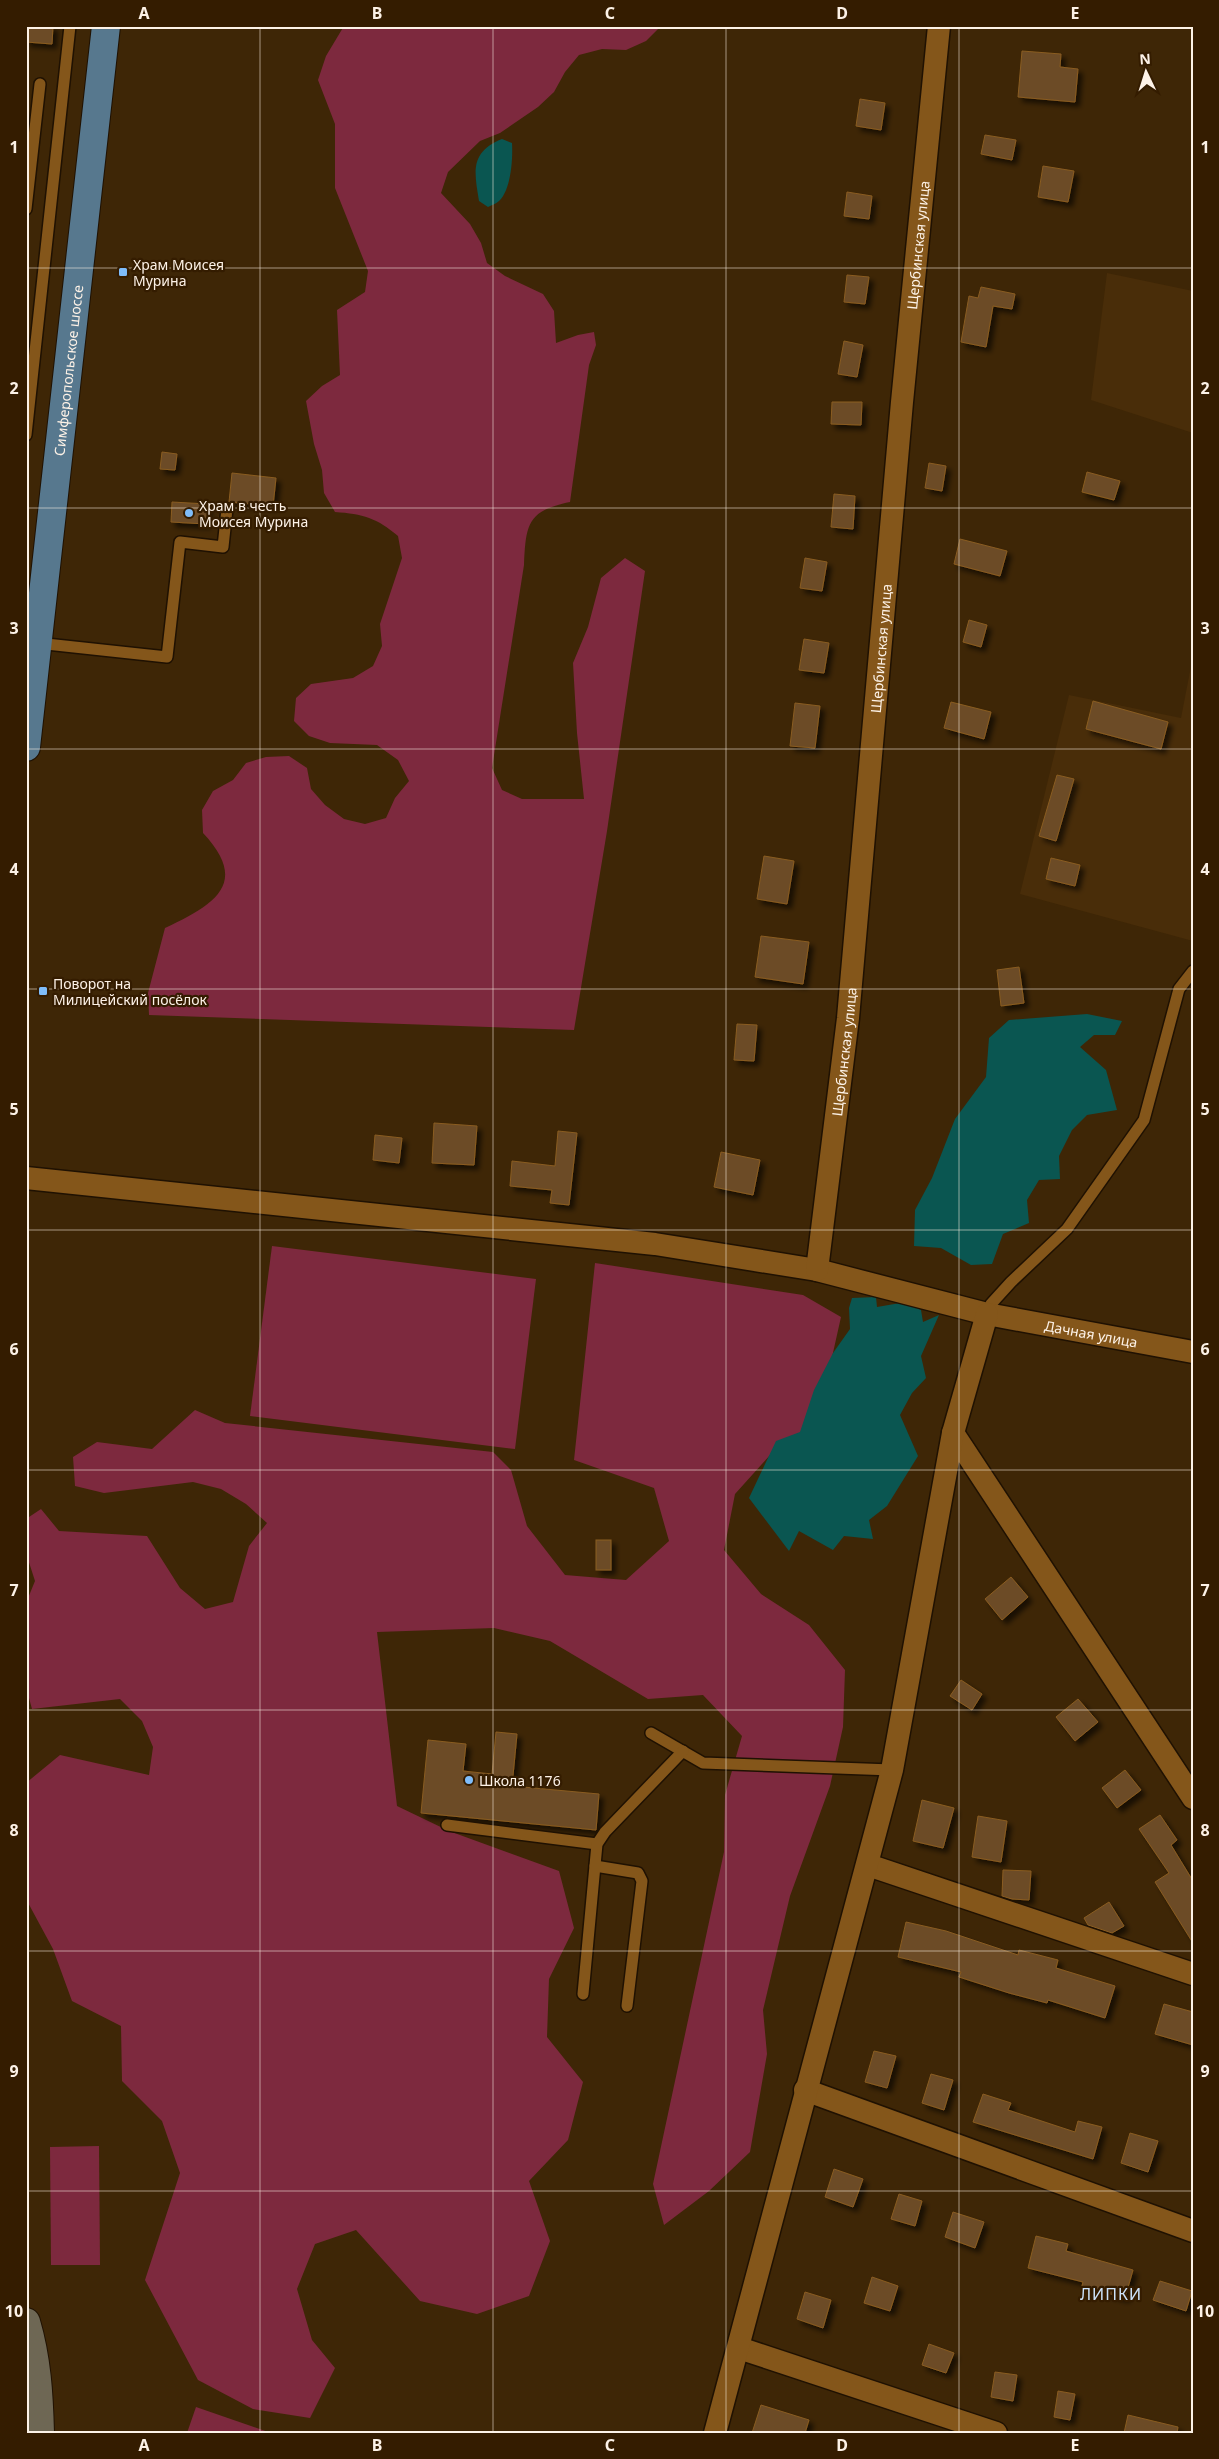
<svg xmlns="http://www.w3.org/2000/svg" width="1219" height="2459" font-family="'Noto Sans',sans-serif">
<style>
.built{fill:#492d09}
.green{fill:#7d293e}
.water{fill:#0a5651}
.building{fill:#6c4c27;stroke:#8a5c20;filter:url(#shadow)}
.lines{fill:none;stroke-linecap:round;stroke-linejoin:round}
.service-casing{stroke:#1f1102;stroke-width:14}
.minor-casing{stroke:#1f1102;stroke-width:25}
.secondary-casing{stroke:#1f1102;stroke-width:30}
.primary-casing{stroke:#1f1102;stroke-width:30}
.service{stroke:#84561a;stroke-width:11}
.minor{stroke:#84561a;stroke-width:22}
.secondary{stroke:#6e6754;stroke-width:28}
.primary{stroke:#57788e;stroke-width:28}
.grid{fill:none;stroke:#fdf2e7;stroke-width:1;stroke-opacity:0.55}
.poi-dot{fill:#7fbdfa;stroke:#341c00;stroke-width:2}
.labels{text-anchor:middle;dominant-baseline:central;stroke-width:4.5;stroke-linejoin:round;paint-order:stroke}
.street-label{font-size:14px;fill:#fdf2e7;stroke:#341c00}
.poi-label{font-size:14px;fill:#fdf2e7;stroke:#341c00;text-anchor:start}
.quarter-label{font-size:16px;letter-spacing:1px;fill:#cde3fa;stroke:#341c00}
.neatline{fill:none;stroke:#fdf2e7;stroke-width:2}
.grid-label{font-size:16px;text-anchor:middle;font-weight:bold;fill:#fdf2e7}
</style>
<defs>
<filter id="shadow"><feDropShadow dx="4.5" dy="4.5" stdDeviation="2.5" flood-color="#0009"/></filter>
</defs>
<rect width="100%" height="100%" fill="#3e2606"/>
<g class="built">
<polygon points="1107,273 1193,291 1193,433 1091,400"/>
<polygon points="1193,656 1193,941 1020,894 1069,695 1181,718"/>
</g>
<g class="green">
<path d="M344 26H661L646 41 626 50 602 49 579 55 565 72 554 92 538 107 500 133 480 141 448 172 441 193 470 224 481 243 487 263 505 276 543 294 554 311 556 343 578 335 594 332 596 345 589 365 570 502C527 511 526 524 524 565L492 768 502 790 522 799H584L577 733 573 663 588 627 601 578 625 558 645 571 607 831 574 1030 149 1015 148 993 165 928C213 905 251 884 203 833L202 810 213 791 233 780 246 763 266 757 289 756 307 768 311 789 325 805 344 819 365 824 386 818 395 798 409 781 398 760 377 745 330 743 309 736 294 721 296 698 311 684 353 678 373 666 382 646 380 624 402 558 398 536C377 518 363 514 335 512L324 493 322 470 314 444 306 401 322 386 340 375 337 310 365 292 368 271 335 188V124L318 80 326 56Z"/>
<polygon points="272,1246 536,1279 515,1449 250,1416"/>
<polygon points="595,1263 803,1295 841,1317 824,1393 803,1446 771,1454 735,1494 724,1550 761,1594 809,1625 845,1670 843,1727 830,1786 790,1896 763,2010 767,2054 750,2152 709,2191 664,2225 653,2184 724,1852 725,1795 742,1736 703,1695 648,1699 550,1641 494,1628 377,1632 397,1806 449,1831 559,1871 574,1928 549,1979 547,2037 583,2082 568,2140 529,2181 550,2241 529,2296 477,2314 420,2301 356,2230 315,2244 297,2289 312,2340 335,2368 310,2418 253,2409 198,2380 145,2280 180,2173 162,2121 122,2081 121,2026 72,2001 53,1949 26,1899 26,1783 60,1755 149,1775 153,1747 142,1721 120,1699 32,1709 26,1687 26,1603 35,1581 26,1553 26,1519 41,1509 59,1531 147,1536 180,1588 205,1609 233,1602 249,1546 267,1523 246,1504 221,1489 193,1482 104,1493 75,1486 73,1457 97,1442 152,1449 195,1410 225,1423 493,1452 511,1470 527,1526 565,1575 626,1580 669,1541 654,1488 574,1460"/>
<polygon points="99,2146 100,2265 51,2265 50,2147"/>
<polygon points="196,2407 271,2433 187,2433"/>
</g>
<g class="water">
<path d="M502 139 512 143C513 159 511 190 499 201 496 204 491 205 488 207L479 201C474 171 470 152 502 139Z"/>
<polygon points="1087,1014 1122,1021 1115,1035 1094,1035 1080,1047 1106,1070 1117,1110 1087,1115 1072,1130 1059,1156 1060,1179 1039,1180 1027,1200 1029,1223 1003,1234 992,1264 971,1265 941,1248 914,1246 915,1210 932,1178 955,1119 986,1077 989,1038 1009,1020"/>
<polygon points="876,1297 877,1307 906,1302 921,1310 923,1322 939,1315 921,1356 926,1378 912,1393 900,1415 918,1456 887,1506 869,1520 873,1539 844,1536 833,1550 799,1531 789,1551 749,1498 776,1441 800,1432 814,1390 833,1353 850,1329 849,1308 852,1298"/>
</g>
<g class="building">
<polygon points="26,26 53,26 52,44 26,42"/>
<polygon points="1022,51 1061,54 1060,67 1078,69 1075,102 1018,97"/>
<polygon points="860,99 885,103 881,130 856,126"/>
<polygon points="985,135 1016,140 1012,160 981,154"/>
<polygon points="1043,166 1074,171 1068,202 1038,197"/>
<polygon points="847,192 872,196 869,219 844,216"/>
<polygon points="847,275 869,277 865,304 844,302"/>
<polygon points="981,287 1015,294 1012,309 993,306 986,347 961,342 969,296 978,298"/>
<polygon points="844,341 863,345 857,377 838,374"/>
<polygon points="832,402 862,402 861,425 831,424"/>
<polygon points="162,452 177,454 175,470 160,469"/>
<polygon points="929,463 946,466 942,491 925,488"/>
<polygon points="1087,472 1120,481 1114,500 1082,492"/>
<polygon points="232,473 276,478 273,506 229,502"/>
<polygon points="834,494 855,496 853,529 831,527"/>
<polygon points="172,502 207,504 206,524 171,522"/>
<polygon points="960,539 1007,551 1000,576 954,564"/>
<polygon points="805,558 827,562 822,591 800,588"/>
<polygon points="969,620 987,625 981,647 963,642"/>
<polygon points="804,639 829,643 824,673 799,670"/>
<polygon points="1093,701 1168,722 1161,749 1086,729"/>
<polygon points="951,702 991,712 984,739 944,728"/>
<polygon points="795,703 820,706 815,748 790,746"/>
<polygon points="1057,775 1074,779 1056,841 1039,836"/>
<polygon points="764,856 794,861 787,904 757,899"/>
<polygon points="1051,858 1080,865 1075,886 1046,879"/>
<polygon points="761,936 809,942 803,984 755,977"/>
<polygon points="1019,967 1024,1003 1001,1006 997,970"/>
<polygon points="737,1024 757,1025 754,1061 734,1060"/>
<polygon points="434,1123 477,1126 474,1165 432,1163"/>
<polygon points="558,1131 577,1133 569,1205 550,1203 552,1190 510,1186 512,1161 555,1166"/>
<polygon points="375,1135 402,1138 399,1163 373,1160"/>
<polygon points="721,1152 760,1160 753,1195 714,1187"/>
<rect x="596" y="1540" width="15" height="30"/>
<polygon points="1011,1577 1028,1597 1002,1620 985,1599"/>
<polygon points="961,1680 982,1694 972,1710 950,1696"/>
<polygon points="1078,1699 1098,1722 1075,1741 1056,1717"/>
<polygon points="496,1732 517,1734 512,1786 599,1794 596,1830 421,1813 428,1740 466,1744 463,1771 492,1774"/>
<polygon points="1125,1770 1141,1790 1117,1808 1102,1788"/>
<polygon points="922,1800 954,1808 943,1848 913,1841"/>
<polygon points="1160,1815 1177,1840 1171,1845 1193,1881 1193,1943 1155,1882 1169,1873 1139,1829"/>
<polygon points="978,1816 1007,1821 1001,1862 972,1857"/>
<polygon points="1003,1870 1031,1871 1029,1900 1012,1899 1002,1896"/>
<polygon points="1109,1902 1124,1926 1112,1933 1088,1925 1084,1918"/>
<polygon points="906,1922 946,1931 1018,1955 1019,1950 1058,1960 1056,1968 1115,1986 1105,2018 1048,2000 1047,2003 1009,1993 959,1977 961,1972 898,1957"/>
<polygon points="1164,2004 1193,2012 1193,2045 1155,2034"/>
<polygon points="874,2051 896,2056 887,2088 865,2082"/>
<polygon points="931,2074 953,2080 944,2110 922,2103"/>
<polygon points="983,2094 1011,2103 1008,2110 1075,2132 1078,2121 1102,2127 1093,2159 973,2122"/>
<polygon points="1130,2133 1158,2141 1148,2172 1121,2163"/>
<polygon points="834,2169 863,2179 853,2207 825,2197"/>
<polygon points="899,2194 922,2201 915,2226 891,2219"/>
<polygon points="953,2212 984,2222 975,2248 945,2237"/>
<polygon points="1036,2236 1068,2244 1066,2251 1133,2270 1125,2298 1082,2286 1083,2282 1028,2268"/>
<polygon points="872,2277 898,2286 890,2311 864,2303"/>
<polygon points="1160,2281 1192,2291 1186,2311 1153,2300"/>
<polygon points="805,2292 831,2300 823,2328 797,2319"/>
<polygon points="929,2344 954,2353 946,2373 922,2365"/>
<polygon points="995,2372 1017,2375 1013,2401 991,2397"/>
<polygon points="1058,2391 1075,2394 1070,2420 1054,2417"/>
<polygon points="761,2405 809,2420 805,2433 752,2433"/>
<polygon points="1128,2415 1178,2427 1177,2433 1124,2433"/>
</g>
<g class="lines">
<defs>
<g id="service">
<polyline points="26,209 40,84"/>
<polyline points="26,435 70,26"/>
<polyline points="37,643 167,657 180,542 223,547 227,509"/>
<polyline points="987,1314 991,1304 1011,1282 1067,1229 1144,1120 1179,989 1193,971"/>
<polyline points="651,1733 703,1763 892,1770"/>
<polyline points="447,1825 597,1844"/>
<polyline points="595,1866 638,1873 642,1881 627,2006"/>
<polyline points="583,1994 597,1844 605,1832 683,1751"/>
</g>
<g id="minor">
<path id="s1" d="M26 1178 655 1244 817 1270 987 1314 1193 1352"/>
<path id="s2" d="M817 1270 848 1018 902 402 939 26"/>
<polyline points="953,1433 1193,1798"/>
<polyline points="868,1865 1193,1974"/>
<polyline points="805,2090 1193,2231"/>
<polyline points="739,2348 996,2433"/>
<polyline points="715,2433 892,1770 953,1433 987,1314"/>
</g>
<path id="secondary" d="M26 2322C37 2359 39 2395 40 2433"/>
<g id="primary">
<path id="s3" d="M26 747 106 26"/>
</g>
</defs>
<use href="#service" class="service-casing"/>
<use href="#minor" class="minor-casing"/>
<use href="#secondary" class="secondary-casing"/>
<use href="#primary" class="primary-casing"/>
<use href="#service" class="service"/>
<use href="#minor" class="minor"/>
<use href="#secondary" class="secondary"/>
<use href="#primary" class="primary"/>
</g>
<path class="grid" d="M260 26V2433M493 26V2433M726 26V2433M959 26V2433M26 268H1193M26 508H1193M26 749H1193M26 989H1193M26 1230H1193M26 1470H1193M26 1710H1193M26 1951H1193M26 2191H1193"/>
<g class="poi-dot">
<rect x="118" y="267" width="10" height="10" rx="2.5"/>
<circle cx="189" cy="513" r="5"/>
<rect x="38" y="986" width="10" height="10" rx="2.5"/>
<circle cx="469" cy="1780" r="5"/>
</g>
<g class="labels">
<g class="street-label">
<text stroke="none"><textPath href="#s2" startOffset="1030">Щербинская улица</textPath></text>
<text stroke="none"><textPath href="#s3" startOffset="379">Симферопольское шоссе</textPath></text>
<text stroke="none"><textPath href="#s2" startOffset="625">Щербинская улица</textPath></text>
<text stroke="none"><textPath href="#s2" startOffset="220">Щербинская улица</textPath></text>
<text stroke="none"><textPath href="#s1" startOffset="1078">Дачная улица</textPath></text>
</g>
<g class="poi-label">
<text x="133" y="264">Храм Моисея<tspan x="133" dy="16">Мурина</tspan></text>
<text x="199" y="505">Храм в честь<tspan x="199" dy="16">Моисея Мурина</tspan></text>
<text x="53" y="983">Поворот на<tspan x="53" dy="16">Милицейский посёлок</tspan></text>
<text x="479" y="1780">Школа 1176</text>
</g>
<g class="quarter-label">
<text x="1111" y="2294">ЛИПКИ</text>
</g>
</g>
<rect width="1219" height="2459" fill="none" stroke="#341c00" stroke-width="55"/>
<g transform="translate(1146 72) rotate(356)" stroke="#341c00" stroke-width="4" paint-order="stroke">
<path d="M0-4L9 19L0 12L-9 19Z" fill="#fdf2e7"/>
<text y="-8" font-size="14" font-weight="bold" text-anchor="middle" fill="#fdf2e7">N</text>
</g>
<rect x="28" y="28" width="1164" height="2404" class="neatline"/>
<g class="grid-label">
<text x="144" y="19">A</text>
<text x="377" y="19">B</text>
<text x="610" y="19">C</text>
<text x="842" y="19">D</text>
<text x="1075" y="19">E</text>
<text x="14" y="153">1</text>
<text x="1205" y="153">1</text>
<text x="14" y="394">2</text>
<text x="1205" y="394">2</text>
<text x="14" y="634">3</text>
<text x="1205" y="634">3</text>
<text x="14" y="875">4</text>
<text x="1205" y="875">4</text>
<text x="14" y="1115">5</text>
<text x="1205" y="1115">5</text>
<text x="14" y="1355">6</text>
<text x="1205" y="1355">6</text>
<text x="14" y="1596">7</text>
<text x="1205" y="1596">7</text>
<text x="14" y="1836">8</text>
<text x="1205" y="1836">8</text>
<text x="14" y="2077">9</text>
<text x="1205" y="2077">9</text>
<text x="14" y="2317">10</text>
<text x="1205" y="2317">10</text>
<text x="144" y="2451">A</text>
<text x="377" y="2451">B</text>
<text x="610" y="2451">C</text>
<text x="842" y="2451">D</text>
<text x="1075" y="2451">E</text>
</g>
</svg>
